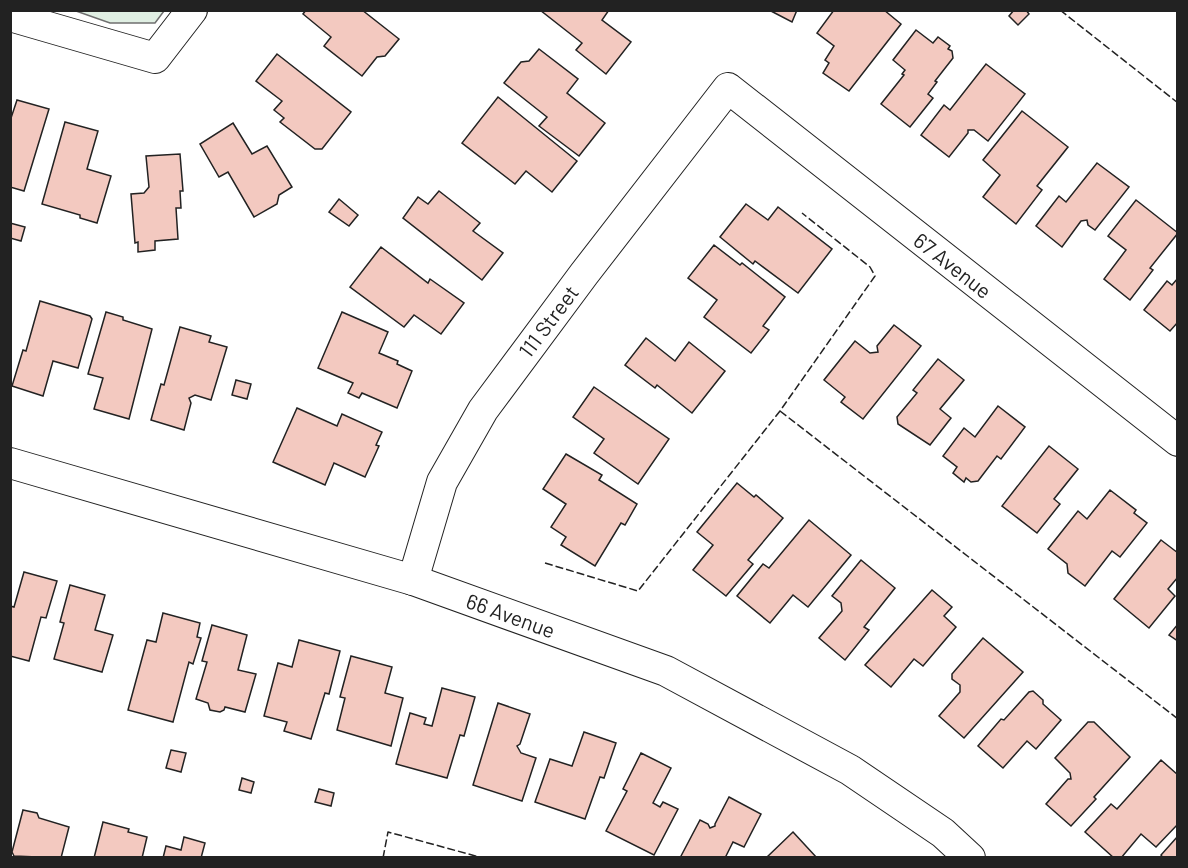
<svg xmlns="http://www.w3.org/2000/svg" width="1188" height="868" font-family="Barlow,sans-serif">
<style>
.green{fill:#e0efe3;stroke:#6f6f6f;stroke-width:1.5}
.building{fill:#f3c9c0;stroke:#222;stroke-width:1.5}
.lines{fill:none;stroke-linecap:round;stroke-linejoin:round}
.street-casing{stroke:#222;stroke-width:32}
.street{stroke:#fff;stroke-width:30}
.fence{stroke:#222;stroke-width:1.5;stroke-dasharray:8 3;stroke-linecap:butt}
.labels{text-anchor:middle;dominant-baseline:central;stroke-width:4.5;stroke-linejoin:round;paint-order:stroke}
.street-label{font-size:21px;fill:#222;stroke:#fff}
</style>
<rect width="100%" height="100%" fill="#fff"/>
<polygon class="green" points="76,11 164,11 155,23 110,23"/>
<g class="building">
<polygon points="306,10 362,10 399,39 385,56 377,57 362,76 324,46 331,37 303,14"/>
<polygon points="540,10 609,10 602,20 631,42 606,74 576,50 582,43"/>
<polygon points="769,10 797,10 792,22"/>
<polygon points="834,10 884,10 901,24 849,91 823,73 829,63 825,60 834,46 817,33"/>
<polygon points="1014,10 1026,10 1029,14 1018,25 1009,16"/>
<polygon points="916,30 933,43 938,37 950,46 948,49 952,51 953,58 935,81 937,82 928,94 933,98 910,127 881,104 904,75 902,74 905,70 893,60"/>
<polygon points="539,49 578,79 567,93 605,123 579,156 539,126 547,117 504,83 521,62 529,61"/>
<polygon points="277,54 351,112 322,149 315,149 280,122 284,118 274,110 282,101 256,81"/>
<polygon points="986,64 1025,94 988,141 974,130 968,130 968,133 949,157 921,135 944,105 950,110"/>
<polygon points="498,97 577,161 552,192 526,171 515,184 462,143"/>
<polygon points="17,100 49,109 24,191 10,187 10,121"/>
<polygon points="1022,111 1068,147 1037,186 1042,190 1016,224 983,197 1000,175 983,160"/>
<polygon points="65,122 98,131 87,169 111,176 97,223 80,218 80,215 42,204"/>
<polygon points="233,123 252,154 267,146 292,187 279,195 277,204 254,217 228,172 219,177 200,144"/>
<polygon points="180,154 183,191 180,191 181,208 176,208 178,239 155,241 155,250 138,252 138,242 135,243 131,194 144,193 149,187 146,156"/>
<polygon points="1097,163 1129,187 1095,230 1088,225 1087,220 1081,221 1062,247 1036,226 1059,196 1066,202"/>
<polygon points="439,191 480,223 473,231 503,253 482,280 403,218 418,197 428,204"/>
<polygon points="339,199 358,215 349,226 329,212"/>
<polygon points="1136,200 1178,233 1150,268 1153,270 1130,300 1104,279 1126,250 1108,236"/>
<polygon points="746,204 768,220 778,207 832,249 798,293 755,261 753,264 720,237"/>
<polygon points="10,223 25,227 21,241 10,238"/>
<polygon points="714,245 740,265 742,263 785,297 763,326 769,330 751,353 704,317 717,300 688,278"/>
<polygon points="381,247 428,283 430,279 464,303 441,334 414,315 404,327 350,287"/>
<polygon points="1178,278 1178,322 1170,331 1144,310 1167,281 1172,285"/>
<polygon points="40,301 90,316 92,319 78,368 53,361 43,396 12,386 23,350 26,351"/>
<polygon points="106,312 123,317 123,320 152,329 129,419 94,409 103,378 88,374"/>
<polygon points="342,312 388,332 379,353 398,361 397,364 412,371 397,408 362,393 359,398 348,393 353,383 318,368"/>
<polygon points="894,325 921,346 863,419 841,402 845,397 824,380 855,341 870,353 878,352 877,346"/>
<polygon points="180,327 211,336 209,342 227,347 211,400 195,395 189,398 191,403 184,430 151,420 161,384 164,385"/>
<polygon points="646,338 675,361 689,342 725,371 692,413 657,385 655,388 625,365"/>
<polygon points="938,359 964,380 940,409 951,418 930,445 898,424 897,417 917,393 913,390"/>
<polygon points="236,380 251,384 247,399 232,395"/>
<polygon points="594,387 669,439 638,484 594,453 604,439 573,417"/>
<polygon points="998,406 1025,427 1001,459 997,456 978,481 971,482 966,478 964,482 953,473 957,467 943,456 964,428 975,437"/>
<polygon points="297,408 337,426 342,414 382,432 376,445 379,446 365,477 334,463 325,485 273,462"/>
<polygon points="1049,446 1078,469 1054,499 1060,504 1037,533 1002,506"/>
<polygon points="566,454 602,475 599,480 637,504 625,525 621,523 595,566 561,545 566,537 551,527 566,504 543,489"/>
<polygon points="737,483 754,497 756,495 783,518 748,560 753,564 726,596 693,570 713,545 697,532"/>
<polygon points="1110,490 1136,510 1134,513 1147,523 1120,557 1112,551 1085,586 1068,573 1067,564 1048,549 1078,511 1087,519"/>
<polygon points="809,520 851,555 808,607 793,595 770,623 737,596 763,564 769,568"/>
<polygon points="1161,540 1178,553 1178,577 1168,589 1175,596 1149,628 1114,599"/>
<polygon points="861,560 895,588 864,627 869,630 845,660 819,638 842,611 841,603 832,596"/>
<polygon points="24,572 57,581 46,618 41,617 29,661 10,656 10,606 14,607"/>
<polygon points="70,585 105,595 95,630 113,635 102,672 54,659 64,623 60,622"/>
<polygon points="932,590 952,607 944,616 956,627 923,666 914,659 891,687 865,665"/>
<polygon points="163,613 200,623 197,637 201,638 193,664 189,662 173,722 128,710 147,640 156,642"/>
<polygon points="1178,624 1178,641 1169,635"/>
<polygon points="212,625 247,635 238,670 256,674 245,712 225,707 224,710 220,712 210,710 208,703 196,699 207,662 202,661"/>
<polygon points="983,638 1023,672 964,738 939,716 960,692 960,685 952,679 952,674"/>
<polygon points="299,640 340,651 329,694 325,693 311,739 284,731 287,722 264,716 278,663 292,667"/>
<polygon points="351,656 392,667 385,693 403,698 391,746 337,730 345,698 340,697"/>
<polygon points="442,688 475,697 464,736 460,735 447,778 396,764 410,713 426,718 424,724 432,726"/>
<polygon points="1033,691 1043,700 1043,704 1061,720 1036,749 1027,741 1003,768 978,746 1001,719 1004,720 1029,692"/>
<polygon points="498,703 530,714 520,744 517,746 521,753 536,758 522,801 473,785"/>
<polygon points="1088,722 1094,722 1130,757 1094,797 1096,799 1071,826 1046,804 1068,779 1071,779 1070,773 1055,758"/>
<polygon points="584,732 616,743 604,778 600,777 585,819 535,802 550,759 572,766"/>
<polygon points="171,750 186,753 181,772 166,768"/>
<polygon points="641,753 671,768 653,803 660,807 663,802 678,809 654,855 606,831 627,791 623,789"/>
<polygon points="1161,760 1178,775 1178,824 1156,847 1141,834 1121,858 1114,858 1085,832 1111,804 1117,809"/>
<polygon points="242,778 254,782 251,793 239,790"/>
<polygon points="319,789 334,793 331,806 315,802"/>
<polygon points="729,797 761,814 744,847 733,842 725,858 680,858 700,820 708,824 710,828 715,826 715,824"/>
<polygon points="23,810 37,813 39,818 69,827 61,858 14,856 12,852"/>
<polygon points="103,822 129,829 128,832 147,837 142,858 94,858"/>
<polygon points="793,832 817,858 766,858"/>
<polygon points="1178,836 1178,858 1163,858 1161,855"/>
<polygon points="184,837 205,843 201,858 163,858 166,846 181,850"/>
</g>
<g class="lines">
<defs>
<g id="street">
<polyline points="10,16 155,58 192,10"/>
<polyline points="10,463 413,580 666,671 850,770 943,833 970,858"/>
<polyline points="413,580 442,482 483,410 584,274 728,88 1178,441"/>
</g>
</defs>
<use href="#street" class="street-casing"/>
<use href="#street" class="street"/>
<g class="fence">
<polyline points="1060,10 1178,103"/>
<polyline points="780,411 1178,719"/>
<polyline points="545,563 638,591 780,411 875,276 870,267 802,213"/>
<polyline points="383,858 388,832 483,858"/>
</g>
</g>
<g class="labels">
<g class="street-label">
<text transform="translate(953 265) rotate(38)">67 Avenue</text>
<text transform="translate(548 321) rotate(-53)">111 Street</text>
<text transform="translate(511 615) rotate(20)">66 Avenue</text>
</g>
</g>
<rect width="1188" height="868" fill="none" stroke="#222222" stroke-width="24"/>
</svg>
